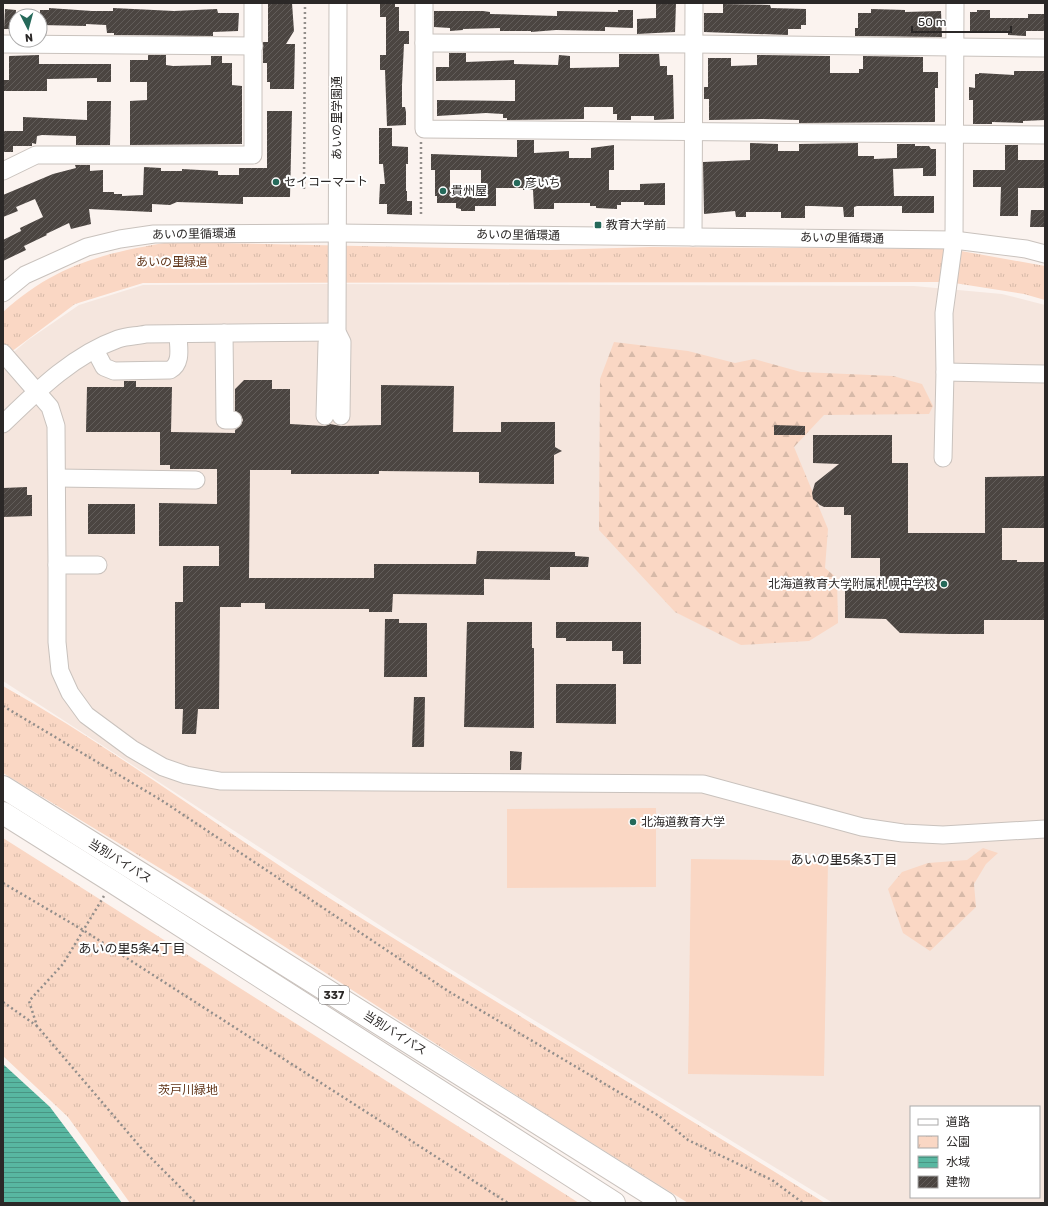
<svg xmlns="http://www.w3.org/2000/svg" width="1048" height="1206" font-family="Rubik,'Noto Sans JP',sans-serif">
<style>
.built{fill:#f5e6de;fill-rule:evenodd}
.grass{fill:#fad7c4}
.forest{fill:url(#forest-firs)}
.park{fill:url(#park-tufts)}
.water{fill:url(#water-rules)}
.building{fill:url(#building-hatch);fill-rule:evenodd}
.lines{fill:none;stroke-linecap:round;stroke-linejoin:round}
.minor-casing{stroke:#c9c2bd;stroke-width:19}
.highway-casing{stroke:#c9c2bd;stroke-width:24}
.path{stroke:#938e8b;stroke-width:2.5;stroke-dasharray:2 3;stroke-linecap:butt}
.minor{stroke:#fff;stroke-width:17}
.highway{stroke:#fff;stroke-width:22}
.poi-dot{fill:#25695a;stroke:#fff;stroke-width:1.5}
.labels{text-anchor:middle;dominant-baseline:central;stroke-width:4;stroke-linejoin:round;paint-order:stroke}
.shield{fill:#fff;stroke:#6b6868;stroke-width:1}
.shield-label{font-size:11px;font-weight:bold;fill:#2b2827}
.street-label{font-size:12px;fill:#2b2827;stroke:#fff}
.poi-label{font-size:12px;fill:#2b2827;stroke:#fff;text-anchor:start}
.park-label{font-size:12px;fill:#603418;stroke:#fff}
.neighbourhood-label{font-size:13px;fill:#2b2827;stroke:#fff}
</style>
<defs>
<pattern id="forest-firs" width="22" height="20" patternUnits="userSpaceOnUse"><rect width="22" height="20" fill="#fad7c4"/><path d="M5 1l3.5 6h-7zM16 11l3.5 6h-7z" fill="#d6b9a8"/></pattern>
<pattern id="park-tufts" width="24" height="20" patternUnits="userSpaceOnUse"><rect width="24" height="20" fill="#fad7c4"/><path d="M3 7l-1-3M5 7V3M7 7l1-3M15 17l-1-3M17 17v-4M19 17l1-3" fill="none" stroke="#d6b9a8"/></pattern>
<pattern id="water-rules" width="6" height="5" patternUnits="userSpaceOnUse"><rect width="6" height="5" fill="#58b7a1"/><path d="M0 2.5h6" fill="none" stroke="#499583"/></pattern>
<pattern id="building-hatch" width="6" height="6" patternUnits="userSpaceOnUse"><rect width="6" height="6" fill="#4b4541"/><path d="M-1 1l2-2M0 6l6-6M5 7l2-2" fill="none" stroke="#625d5a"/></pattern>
</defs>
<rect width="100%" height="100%" fill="#fbf3ef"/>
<path class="built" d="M325 284 914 286 1002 294 1045 305V1203H833L398 937 3 681V361L28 340 79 305 143 285ZM911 1107H1039V1197H911Z"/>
<g class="grass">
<polygon points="656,808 656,887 507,888 507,809"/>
<polygon points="691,859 828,861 824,1076 688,1074"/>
</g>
<g class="forest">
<polygon points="614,342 688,351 735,363 754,359 801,372 893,376 922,384 933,406 929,414 824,415 794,447 828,529 825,568 837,578 838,623 809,641 741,645 675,612 599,530 600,379"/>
<polygon points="983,848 998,853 986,864 974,884 976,907 930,951 903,933 888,889 902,872 928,863 967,860"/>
</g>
<g class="park">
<path d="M170 242 550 250 650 247 950 249 1045 266V300L1024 294 948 282 143 283 75 304 3 358V312C55 265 103 253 170 242Z"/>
<path d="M3 686C115 749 218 827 326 896 491 1000 659 1100 825 1203H688L539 1110 204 895 3 773Z"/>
<polygon points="3,838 52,869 579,1203 130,1203 68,1117 3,1056"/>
</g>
<polygon class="water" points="3,1064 50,1107 122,1203 3,1203"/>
<g class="building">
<polygon points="268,3 292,3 294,31 286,44 295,44 294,89 270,89 270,82 267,82 267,63 263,63 263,42 268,42"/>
<polygon points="380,3 395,3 395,7 399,7 399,31 409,31 409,44 404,44 402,85 402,107 405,107 406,112 406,125 387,126 385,70 380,70 380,55 386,55 386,17 380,17"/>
<polygon points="656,3 676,3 675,32 637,34 637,19 656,18"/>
<polygon points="723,4 770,5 771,8 806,9 806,25 801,25 801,29 788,29 788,35 704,32 704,13 723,13"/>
<polygon points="49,8 92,11 113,11 113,8 174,11 217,9 218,13 239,13 238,31 213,32 213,36 114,35 114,33 107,33 106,25 86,24 86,26 40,25 40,10 49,10"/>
<polygon points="5,9 16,10 15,29 4,29"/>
<polygon points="871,9 905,10 905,12 941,11 942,37 855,36 855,28 858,28 858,13 871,13"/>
<polygon points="618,10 633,10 633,28 605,27 605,31 556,30 531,32 531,31 500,31 500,28 463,29 463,30 450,31 450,28 434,27 434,11 483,11 490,12 490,14 557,16 557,11 618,12"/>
<polygon points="977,10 990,10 990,18 1028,18 1028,14 1045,14 1045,31 1026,31 1026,36 1008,35 1008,33 970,33 970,12 977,12"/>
<polygon points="449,53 466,53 466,62 514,60 514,64 558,65 559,55 570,56 570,68 619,67 619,54 659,54 660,66 667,66 667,75 673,75 674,119 654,120 654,116 631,116 631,120 617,120 617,114 613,114 613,107 584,107 584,119 507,120 507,118 503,118 503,114 486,113 437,116 437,100 515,101 515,80 436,81 436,67 449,67"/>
<polygon points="39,55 39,64 111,64 111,82 97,82 97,78 47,79 47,91 3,91 3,80 9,80 9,56"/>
<polygon points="148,55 166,55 166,65 173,66 211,65 211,56 222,56 222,63 232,63 232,85 242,86 242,144 130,145 130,101 147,100 147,82 130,82 130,60 148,60"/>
<polygon points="757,55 830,56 830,73 859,73 859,69 863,69 863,56 923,57 923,72 938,72 938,88 935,88 935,122 799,123 799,120 762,119 709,120 709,99 704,99 704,87 708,87 708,58 731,58 731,66 757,65"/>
<polygon points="1014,71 1045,71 1045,120 1023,121 1023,123 992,122 992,124 973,124 973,100 969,100 969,87 975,88 975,74 979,74 979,73 1014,75"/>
<polygon points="87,101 111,101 110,145 76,145 76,136 42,135 37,136 36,144 32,143 32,146 13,146 13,152 3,152 3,132 5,131 23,131 23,117 87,120"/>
<polygon points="267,111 292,111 290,197 243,197 243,204 177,202 170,205 152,204 152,212 89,209 91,224 71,229 69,223 46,234 47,235 24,246 26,250 3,261 3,240 21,231 20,228 43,217 35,199 16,207 18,211 3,217 3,195 53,174 76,168 75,165 90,165 90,171 103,170 103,192 114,192 114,194 122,194 122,196 143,195 144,167 161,168 161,171 182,171 182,169 218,171 218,175 239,175 239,168 267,168"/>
<polygon points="379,128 392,128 392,146 408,147 408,164 406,164 406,191 407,191 407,201 412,201 412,215 387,214 387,204 379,204 380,184 385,184 383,164 379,164"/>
<path d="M517 140H534V153L569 151V158H591V148L614 145V170H609V190H640V184L665 183V205H644V202H621V205H617V209L596 208V206H590V203H554V209H534L533 190H523V188H496V206H475V211H461V209L456 208V203H437V196H435V170H431V154L517 157ZM450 170H481V192H450Z"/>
<polygon points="750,143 778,144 778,151 799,151 799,144 858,143 858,156 874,156 874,159 897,158 897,144 915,144 915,146 929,146 931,149 936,149 936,176 923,176 923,168 893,169 894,196 934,196 934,213 902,213 902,206 857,206 854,207 854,217 844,217 843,207 812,206 805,206 805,218 781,218 781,212 746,212 746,217 736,217 735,211 704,214 703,162 750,160"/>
<polygon points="1005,145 1018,145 1018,160 1045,160 1045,188 1018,188 1018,216 1000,216 1001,187 973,187 973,170 1005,170"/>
<polygon points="1031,210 1045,210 1045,227 1030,227"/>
<polygon points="244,380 272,380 272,389 290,389 290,424 325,426 330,424 341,426 381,425 381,385 454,386 453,432 501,432 501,422 555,422 555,447 562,451 554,455 554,484 479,483 479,472 379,471 379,474 291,474 291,470 250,470 249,578 374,578 374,564 476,564 477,551 575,552 575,556 589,557 588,567 550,567 550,580 484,579 484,595 393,594 392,612 369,612 369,609 265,609 265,603 241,603 241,607 220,607 219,709 198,709 196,734 182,734 183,709 175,709 175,602 183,602 183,566 219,566 219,546 159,546 159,503 217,504 217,469 170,469 170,465 160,465 160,432 86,432 87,387 124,387 124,381 136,381 136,387 172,387 171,432 235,433 235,430 241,425 243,420 241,415 235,411 235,389"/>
<polygon points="774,425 805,426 805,435 774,435"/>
<polygon points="813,435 892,435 892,463 908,463 908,533 985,533 985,477 1045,476 1045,528 1002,528 1002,560 1017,560 1017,562 1045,562 1045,620 984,620 984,634 950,634 900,633 886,619 845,618 845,578 880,578 880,558 851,558 851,515 844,515 844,507 824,507 820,505 813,499 812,493 815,483 839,464 813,463"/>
<polygon points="27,487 27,495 32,495 32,516 3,517 3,488"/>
<rect x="88" y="504" width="47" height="30"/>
<polygon points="385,619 399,619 399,623 427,623 427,677 384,677"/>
<polygon points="467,622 532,622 532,648 534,648 534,728 464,727"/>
<polygon points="556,622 641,622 641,664 623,664 623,651 612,651 612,641 566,641 566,638 556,638"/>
<polygon points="556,684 616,684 616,724 556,723"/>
<polygon points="414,697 425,697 424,747 412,747"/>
<polygon points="510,751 522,752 521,770 510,770"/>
</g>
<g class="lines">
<defs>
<g id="minor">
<polyline points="338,3 337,332 342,342 341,416"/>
<polyline points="424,3 424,129 1045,135"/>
<polyline points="424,43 693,44 1045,48"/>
<polyline points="3,44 254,46"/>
<polyline points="3,171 36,155 253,155 253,3"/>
<polyline points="693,237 694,3"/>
<polyline points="3,293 25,275 87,247 120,239 154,234 336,233 954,240 1026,249 1045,254"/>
<polyline points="224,333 225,420 233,420"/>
<path d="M95 350 104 367 114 371 170 370C183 363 178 346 178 334"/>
<polyline points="3,353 50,407 56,426 57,565 98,565"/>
<polyline points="945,372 1045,374"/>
<polyline points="325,416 327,343 337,332"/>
<path d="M3 424C37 391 73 355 118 339 127 336 137 336 146 334L337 332"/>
<polyline points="943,458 945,372 944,313 954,240 955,3"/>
<polyline points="57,478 196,480"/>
<polyline points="57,565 57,642 60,671 70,693 86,715 132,749 163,767 186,775 220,781 703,784 862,827 903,833 943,835 1045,829"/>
</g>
<g id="highway">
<polyline points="3,787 665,1203"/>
<polyline points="3,813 113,882 614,1203"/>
</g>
</defs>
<use href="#minor" class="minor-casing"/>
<use href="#highway" class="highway-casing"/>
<g class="path">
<polyline points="304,189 305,3"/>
<polyline points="421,214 421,142"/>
<polyline points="3,706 161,800 448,991 659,1116 688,1140 772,1180 803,1203"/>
<polyline points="3,883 83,930 508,1203"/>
<polyline points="104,896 63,964 29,1001 37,1026 142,1149 196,1203"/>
<polyline points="3,1002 37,1026"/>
</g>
<use href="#minor" class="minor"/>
<use href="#highway" class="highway"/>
</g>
<g class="poi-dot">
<circle cx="276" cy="182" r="4"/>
<circle cx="517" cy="183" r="4"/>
<circle cx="443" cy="191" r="4"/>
<rect x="594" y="221" width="8" height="8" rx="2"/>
<circle cx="944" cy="584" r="4"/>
<circle cx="633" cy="822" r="4"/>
</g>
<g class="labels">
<rect class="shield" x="319" y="986" width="30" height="18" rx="3"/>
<g class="shield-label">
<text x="334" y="995">337</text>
</g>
<g class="street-label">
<text transform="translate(337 118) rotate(-90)">あいの里学園通</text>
<text transform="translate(194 234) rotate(-1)">あいの里循環通</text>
<text transform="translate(518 235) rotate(1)">あいの里循環通</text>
<text transform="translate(842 238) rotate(1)">あいの里循環通</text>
<text transform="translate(120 861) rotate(32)">当別バイパス</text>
<text transform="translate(395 1033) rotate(32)">当別バイパス</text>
</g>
<g class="poi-label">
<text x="284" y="182">セイコーマート</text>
<text x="525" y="183">彦いち</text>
<text x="451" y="191">貴州屋</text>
<text x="606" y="225">教育大学前</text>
<text x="936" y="584" text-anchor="end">北海道教育大学附属札幌中学校</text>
<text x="641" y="822">北海道教育大学</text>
</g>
<g class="park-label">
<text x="172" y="262">あいの里緑道</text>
<text x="188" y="1090">茨戸川緑地</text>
</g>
<g class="neighbourhood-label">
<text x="844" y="859">あいの里5条3丁目</text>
<text x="132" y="948">あいの里5条4丁目</text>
</g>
</g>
<rect width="1048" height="1206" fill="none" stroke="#2b2827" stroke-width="8"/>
<rect x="910" y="1106" width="130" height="92" fill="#ffffff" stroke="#aaa9a9"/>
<rect x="918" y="1119" width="20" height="6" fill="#ffffff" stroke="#aaa9a9"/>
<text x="946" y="1126" font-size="12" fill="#2b2827">道路</text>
<rect x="918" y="1136" width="20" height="12" fill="url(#park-tufts)" stroke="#aaa9a9"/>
<text x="946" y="1146" font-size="12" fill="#2b2827">公園</text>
<rect x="918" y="1156" width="20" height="12" fill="url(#water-rules)" stroke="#aaa9a9"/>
<text x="946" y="1166" font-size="12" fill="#2b2827">水域</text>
<rect x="918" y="1176" width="20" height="12" fill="url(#building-hatch)" stroke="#aaa9a9"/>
<text x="946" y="1186" font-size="12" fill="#2b2827">建物</text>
<g transform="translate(28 28) rotate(174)"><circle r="19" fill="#ffffff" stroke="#aaa9a9"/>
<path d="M0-3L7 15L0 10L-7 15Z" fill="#25695a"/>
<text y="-6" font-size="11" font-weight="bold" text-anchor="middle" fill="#2b2827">N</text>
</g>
<path d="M912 26v6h99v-6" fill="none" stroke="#2b2827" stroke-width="2"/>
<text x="918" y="26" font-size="12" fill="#2b2827" stroke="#ffffff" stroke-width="3" paint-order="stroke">50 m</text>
</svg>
